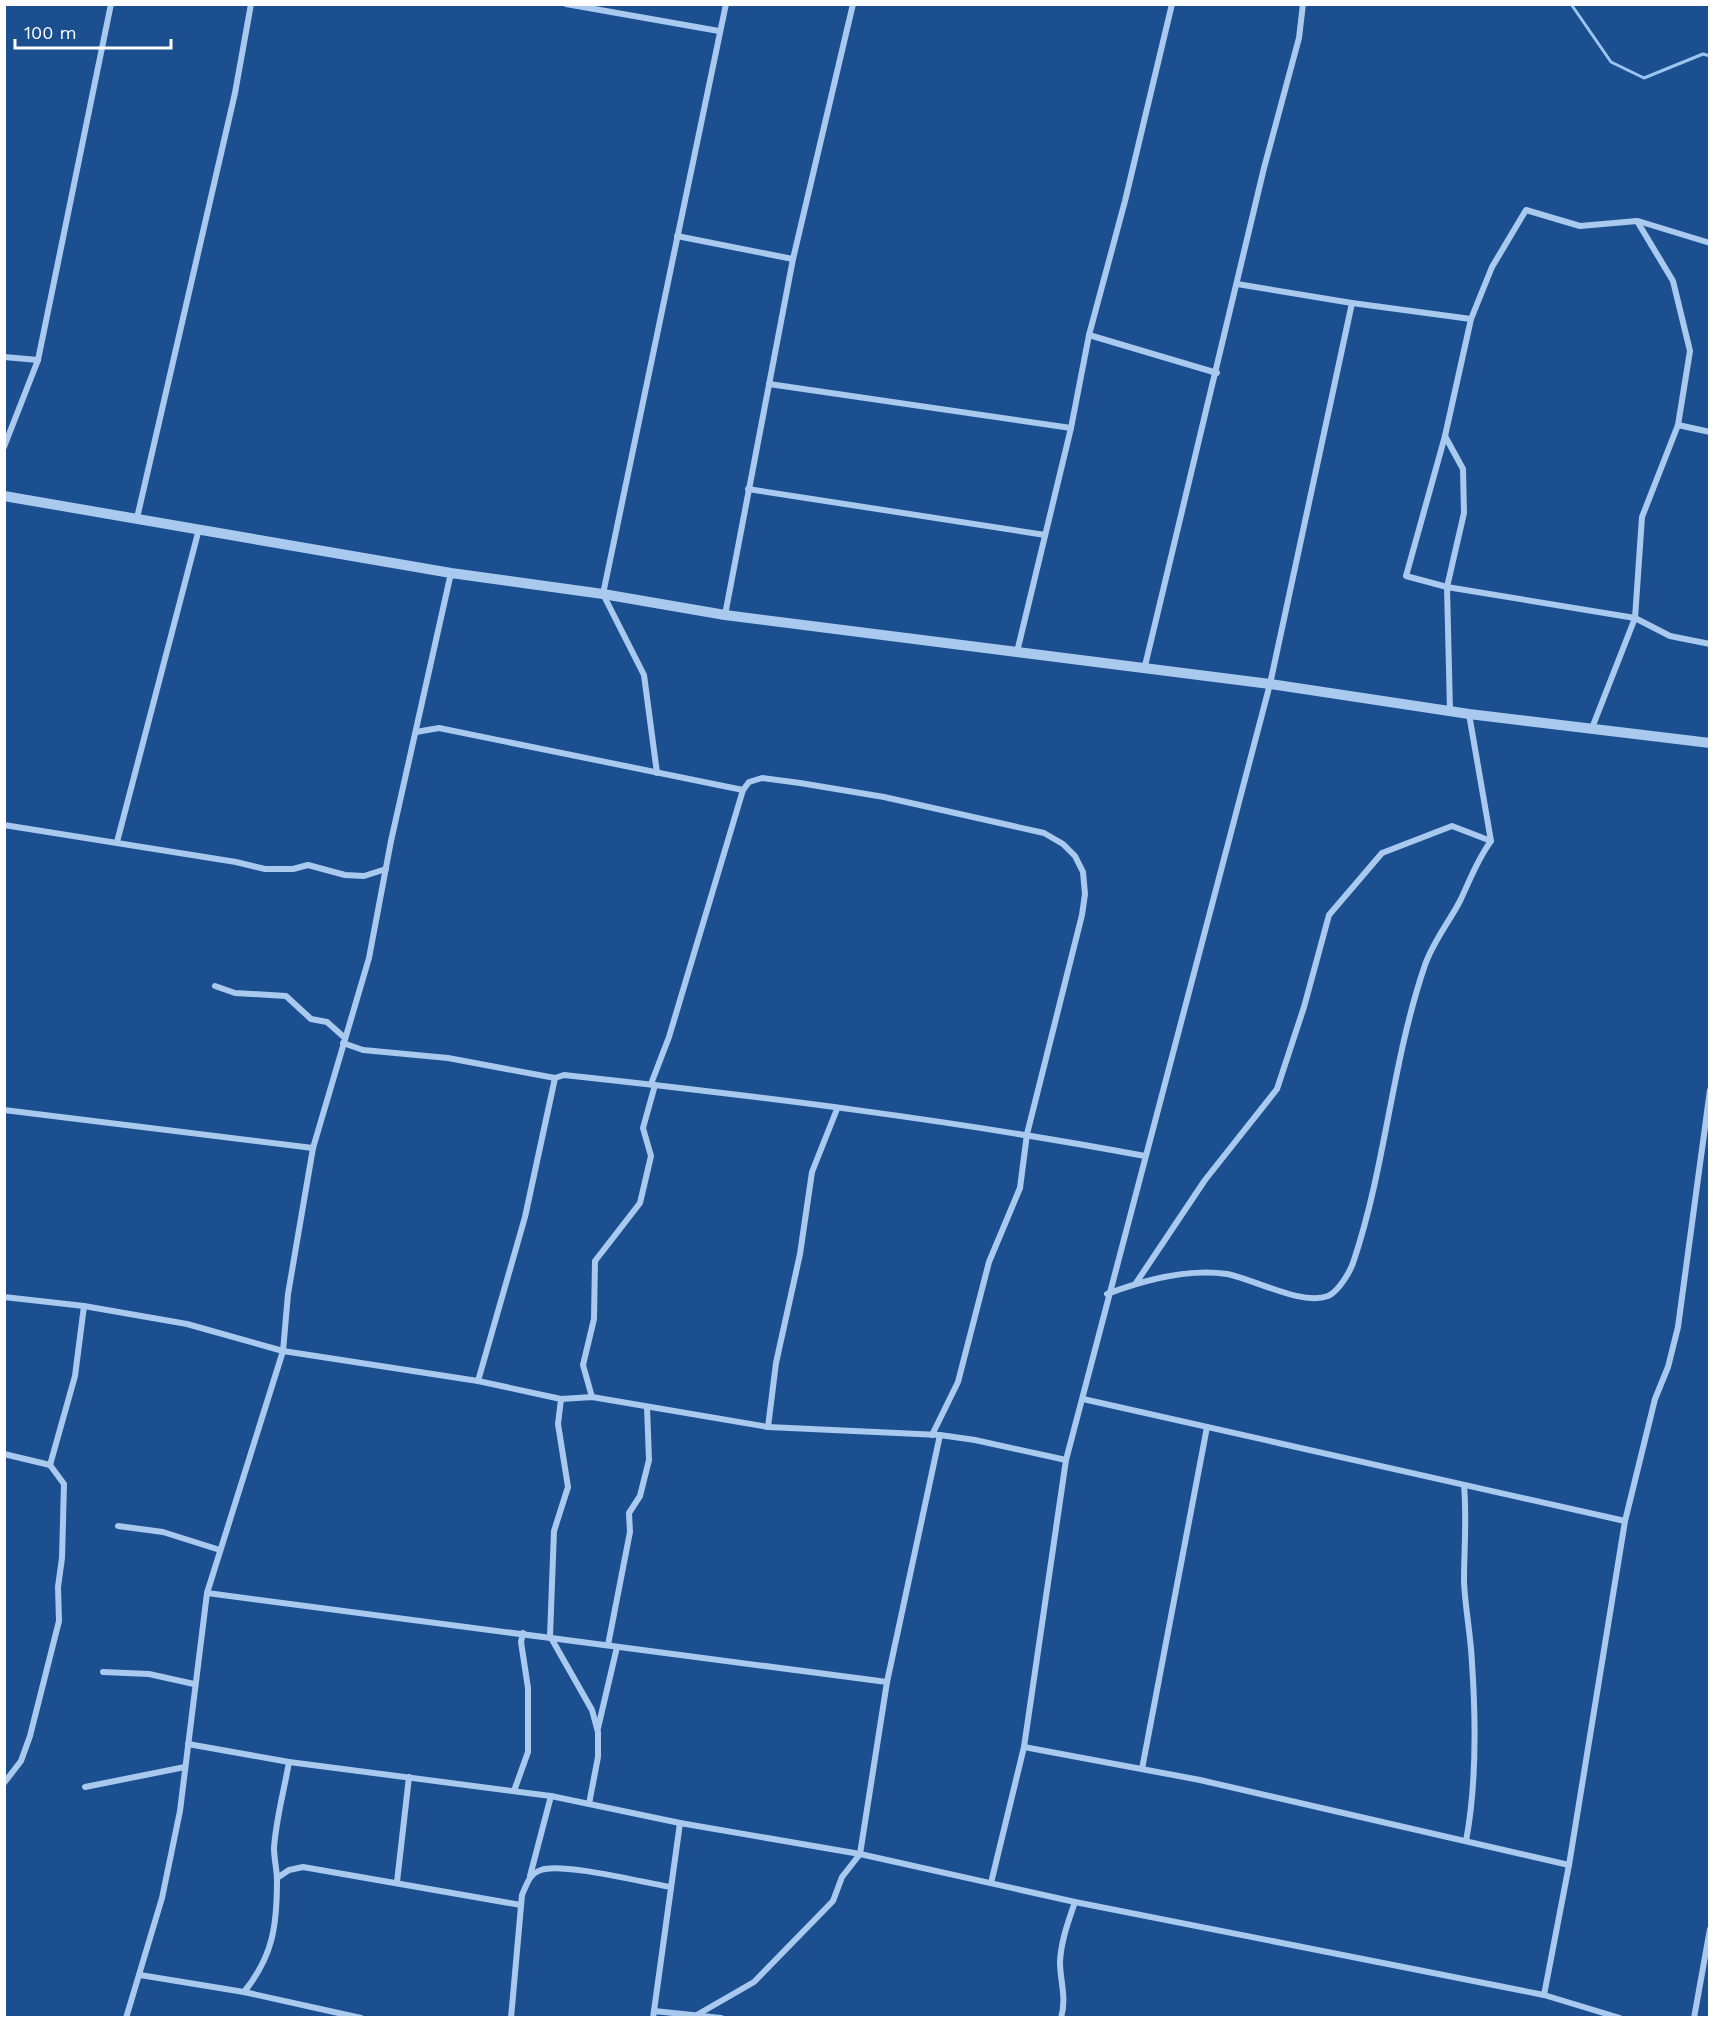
<svg xmlns="http://www.w3.org/2000/svg" width="1714" height="2022" font-family="'Work Sans',sans-serif">
<style>
.lines{fill:none;stroke-linecap:round;stroke-linejoin:round}
.stream{stroke:#9cc4f0;stroke-width:3}
.minor{stroke:#a9c9ee;stroke-width:6}
.tertiary{stroke:#a9c9ee;stroke-width:10}
</style>
<rect width="100%" height="100%" fill="#1b4f8f"/>
<g class="lines">
<polyline class="stream" points="1571,4 1611,62 1644,78 1703,54 1710,56"/>
<g class="minor">
<polyline points="566,4 719,31"/>
<polyline points="1638,221 1710,243"/>
<polyline points="677,236 793,259"/>
<polyline points="1237,284 1352,303 1471,319 1492,267 1526,210 1580,226 1637,221 1673,281 1690,351 1678,425 1642,517 1635,618 1592,728"/>
<polyline points="1089,335 1217,373"/>
<polyline points="4,357 38,360"/>
<polyline points="769,384 1071,428"/>
<polyline points="1678,425 1710,432"/>
<polyline points="1445,436 1463,469 1464,513 1447,587 1635,618 1670,636 1710,644"/>
<polyline points="4,447 38,360 111,4"/>
<polyline points="748,489 1045,535"/>
<polyline points="137,518 235,93 251,4"/>
<polyline points="725,615 793,259 853,4"/>
<polyline points="1017,652 1071,428 1089,335 1125,201 1172,4"/>
<polyline points="1144,670 1264,168 1299,38 1303,4"/>
<polyline points="1450,711 1447,587 1406,576 1445,436 1471,319"/>
<polyline points="416,732 439,728 743,790"/>
<polyline points="657,773 644,675 603,594 726,4"/>
<polyline points="4,825 236,862 265,869 293,869 308,865 345,875 364,876 386,869"/>
<polyline points="117,842 199,529"/>
<polyline points="215,986 235,993 286,996 311,1019 327,1022 345,1038"/>
<path d="M343 1043 363 1050 448 1058 555 1078 564 1075C758 1096 953 1120 1145 1156"/>
<polyline points="651,1084 669,1037 743,790 749,782 762,778 800,783 884,797 1044,833 1063,844 1075,856 1083,872 1085,894 1082,915 1027,1134 1020,1188 989,1262 958,1382 932,1435"/>
<polyline points="4,1110 313,1148"/>
<polyline points="1136,1283 1205,1180 1277,1089 1304,1007 1329,915 1382,853 1452,826 1491,841"/>
<path d="M1107 1294C1144 1280 1187 1268 1227 1274 1254 1279 1302 1306 1328 1296 1338 1292 1351 1271 1354 1260 1386 1164 1392 1061 1425 965 1433 942 1449 922 1460 901 1470 880 1477 860 1491 841L1469 714"/>
<polyline points="4,1297 84,1306 187,1324 283,1351 478,1381 561,1399 592,1397 768,1427 940,1435 975,1440 1066,1460"/>
<polyline points="478,1381 525,1217 555,1078"/>
<polyline points="592,1397 583,1365 594,1319 595,1261 640,1203 651,1156 643,1128 655,1085"/>
<polyline points="561,1399 558,1424 568,1487 554,1531 550,1636 592,1710 598,1732 598,1757 589,1804"/>
<polyline points="1083,1399 1625,1521 1569,1865 1544,1995"/>
<polyline points="768,1427 776,1363 800,1254 812,1172 837,1109"/>
<polyline points="4,1454 50,1465"/>
<path d="M1464 1485C1467 1518 1464 1549 1464 1581 1465 1608 1471 1636 1472 1663 1476 1722 1477 1783 1466 1841"/>
<polyline points="1625,1521 1655,1399 1668,1367 1678,1327 1710,1090"/>
<polyline points="118,1526 163,1532 220,1550"/>
<polyline points="207,1593 887,1682"/>
<polyline points="608,1645 630,1532 629,1513 640,1496 649,1460 647,1407"/>
<polyline points="103,1672 149,1674 194,1684"/>
<polyline points="598,1728 617,1647"/>
<polyline points="188,1744 289,1762 551,1796 680,1823 860,1854 1075,1902 1544,1995 1620,2018"/>
<polyline points="1024,1747 1200,1780 1569,1865"/>
<polyline points="1142,1769 1207,1427"/>
<polyline points="4,1783 21,1761 30,1736 59,1621 58,1587 62,1558 64,1484 50,1465 75,1376 84,1306"/>
<polyline points="85,1787 185,1767"/>
<polyline points="514,1791 528,1752 528,1688 521,1642 523,1633"/>
<polyline points="530,1876 551,1796"/>
<polyline points="277,1878 289,1870 303,1867 521,1905"/>
<polyline points="397,1882 409,1777"/>
<polyline points="991,1883 1024,1747 1066,1460 1270,684 1352,303"/>
<polyline points="140,1975 244,1992 361,2018"/>
<path d="M244 1992C273 1956 277 1926 277 1880 277 1870 274 1859 274 1848 276 1819 284 1791 289 1762"/>
<polyline points="654,2011 721,2018"/>
<polyline points="695,2016 754,1982 833,1901 842,1877 860,1854 887,1682 940,1435"/>
<polyline points="126,2018 162,1898 180,1811 207,1593 283,1351 288,1294 313,1148 369,958 391,841 451,573"/>
<path d="M511 2018 522 1895C527 1884 529 1874 541 1870 562 1862 645 1883 671 1887"/>
<polyline points="653,2018 680,1823"/>
<path d="M1061 2018C1067 1998 1060 1981 1060 1962 1061 1941 1068 1922 1075 1902"/>
<polyline points="1694,2018 1710,1929"/>
</g>
<polyline class="tertiary" points="4,496 451,573 603,594 725,615 1270,684 1469,714 1710,743"/>
</g>
<rect width="1714" height="2022" fill="none" stroke="#ffffff" stroke-width="12"/>
<path d="M15 39v9h156v-9" fill="none" stroke="#ffffff" stroke-width="3"/>
<text x="24" y="39" font-size="18" fill="#ffffff" stroke="#1b4f8f" stroke-width="4.5" paint-order="stroke">100 m</text>
</svg>
